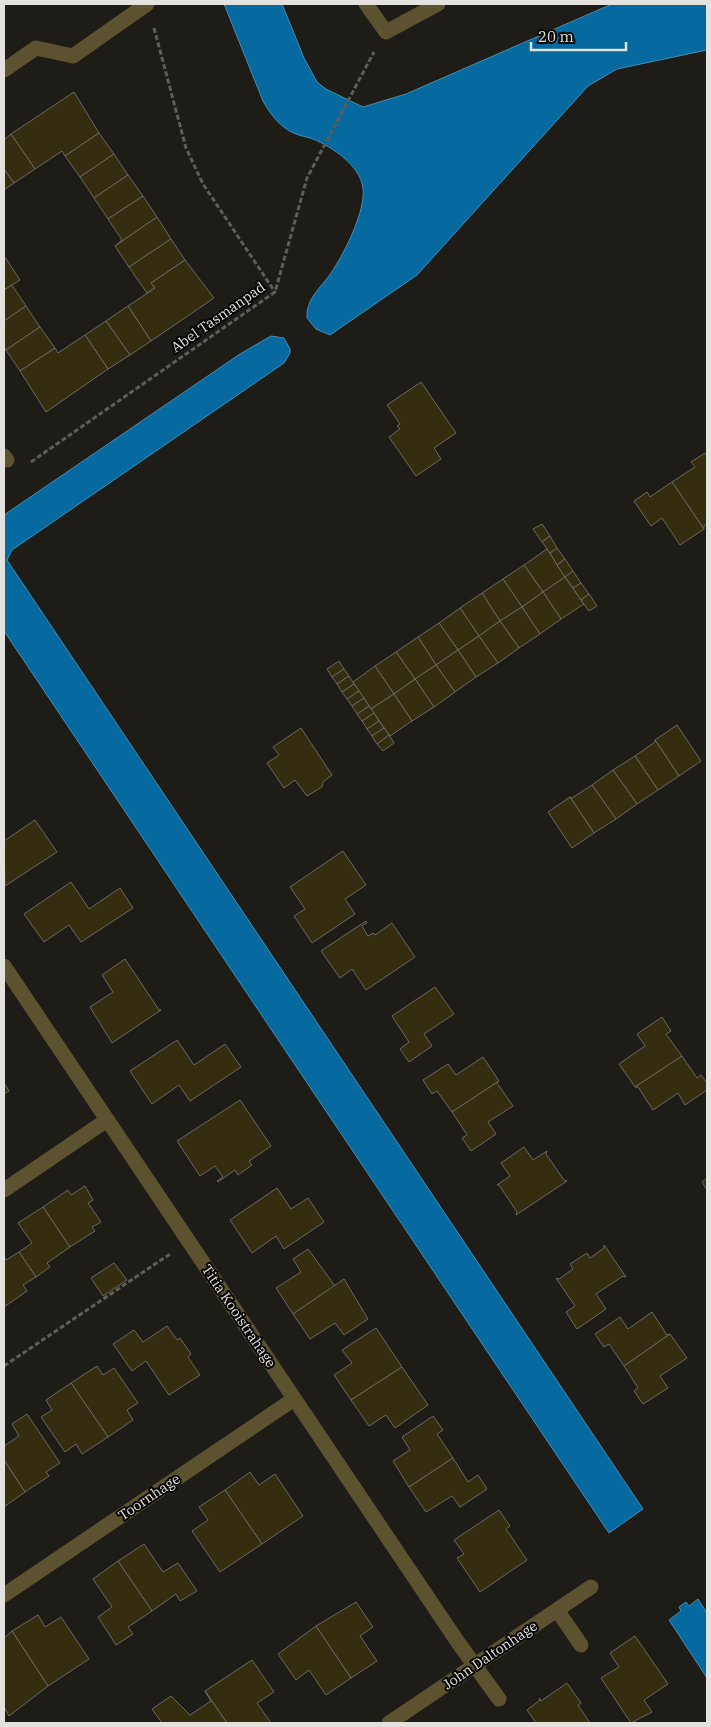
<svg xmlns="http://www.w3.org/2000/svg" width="711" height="1727" font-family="'IBM Plex Serif',serif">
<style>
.water{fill:#06699f;stroke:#488db2}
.building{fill:#342d10;stroke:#6a6963}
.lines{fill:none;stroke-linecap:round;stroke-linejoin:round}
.path{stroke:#5e5d59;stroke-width:3;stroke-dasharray:5 2.5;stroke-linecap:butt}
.minor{stroke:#5c5230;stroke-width:15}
.labels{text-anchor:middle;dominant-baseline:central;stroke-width:4;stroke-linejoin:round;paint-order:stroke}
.street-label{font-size:14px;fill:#e3e2df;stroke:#070605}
</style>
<rect width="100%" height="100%" fill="#1d1c17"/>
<g class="water">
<path d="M224 4H282L304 58 317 82 326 89 363 107 406 94 612 4H707V50L617 69 588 86 417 275 330 335 316 329 307 318C306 298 321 288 331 273 344 254 366 211 363 188 360 165 332 147 313 139 304 136 295 135 288 130 277 123 269 112 263 101Z"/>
<polygon points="271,336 284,338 290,349 290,353 284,363 12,550 7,560 643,1509 609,1533 4,631 4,515 240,354"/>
<polygon points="698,1599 707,1613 707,1678 669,1620 681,1611 679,1607 686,1602 689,1606"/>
</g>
<g class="building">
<polygon points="74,92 99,133 65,156 62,151 35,169 11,134"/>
<polygon points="99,133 114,154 80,177 65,156"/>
<polygon points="11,134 35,169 14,183 4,169 4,140"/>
<polygon points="114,154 128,175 94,198 80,177"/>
<polygon points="4,169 14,183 4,190"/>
<polygon points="128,175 143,196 108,219 94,198"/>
<polygon points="143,196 157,217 115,246 122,240 108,219"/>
<polygon points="157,217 171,239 129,267 115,246"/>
<polygon points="171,239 185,260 151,283 155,288 147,293 129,267"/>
<polygon points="5,257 20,280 4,290 4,258"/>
<polygon points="185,260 214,298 151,341 128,306 155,288 151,283"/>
<polygon points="12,285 26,306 4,321 4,290"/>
<polygon points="26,306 40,327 6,350 4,347 4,321"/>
<polygon points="128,306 151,341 130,355 106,321"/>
<polygon points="106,321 130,355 108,369 85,335"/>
<polygon points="40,327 55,348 20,371 6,350"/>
<polygon points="85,335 108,369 46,412 20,371 55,348 58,353"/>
<polygon points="421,382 456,433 434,448 441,459 416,476 389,437 400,429 397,426 400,424 387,405"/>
<polygon points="705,453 707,457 707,523 704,526 704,529 672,482 695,467 691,462"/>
<polygon points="672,482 704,529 680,545 662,518 651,526 634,501 647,492 650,497"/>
<polygon points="542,524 550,536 542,542 533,529"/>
<polygon points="550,536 557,548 550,553 542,542"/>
<polygon points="557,548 565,559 557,565 550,553"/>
<polygon points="547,549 565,577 543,592 524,565"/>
<polygon points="565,559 573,571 565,577 557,565"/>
<polygon points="524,565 543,592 522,607 503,579"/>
<polygon points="573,571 581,583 573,588 565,577"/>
<polygon points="565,577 584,604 561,619 543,592"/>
<polygon points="503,579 522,607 500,621 482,593"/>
<polygon points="581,583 589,594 581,600 573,588"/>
<polygon points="543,592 561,619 540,634 522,607"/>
<polygon points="482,593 500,621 479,636 460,608"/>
<polygon points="589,594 597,606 589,611 581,600"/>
<polygon points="522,607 540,634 519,648 500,621"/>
<polygon points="460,608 479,636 458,650 439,623"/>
<polygon points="500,621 519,648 498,663 479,636"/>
<polygon points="439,623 458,650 436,665 418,637"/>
<polygon points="479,636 498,663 476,677 458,650"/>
<polygon points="418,637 436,665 415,679 396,652"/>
<polygon points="458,650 476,677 455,692 436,665"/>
<polygon points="396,652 415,679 394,694 375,666"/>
<polygon points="339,661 344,669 332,677 327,669"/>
<polygon points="436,665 455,692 434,707 415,679"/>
<polygon points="375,666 394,694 371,709 353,682"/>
<polygon points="344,669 349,676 337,684 332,677"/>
<polygon points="349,676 354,684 342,692 337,684"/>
<polygon points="415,679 434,707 412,721 394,694"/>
<polygon points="354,684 359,691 347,699 342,692"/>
<polygon points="359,691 364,698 352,706 347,699"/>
<polygon points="394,694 412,721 390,736 371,709"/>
<polygon points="364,698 369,706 357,714 352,706"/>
<polygon points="369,706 374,713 362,721 357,714"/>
<polygon points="374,713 379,721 367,729 362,721"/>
<polygon points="379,721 384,728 372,736 367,729"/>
<polygon points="677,725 701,761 679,776 655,740"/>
<polygon points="301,728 332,775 323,782 322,787 307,796 295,780 284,788 267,763 279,755 273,747"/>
<polygon points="384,728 389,735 377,744 372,736"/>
<polygon points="389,735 394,743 383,751 377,744"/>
<polygon points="655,740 679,776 658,790 635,756 655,742"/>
<polygon points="635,756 658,790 637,804 613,770"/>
<polygon points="613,770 637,804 616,819 592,785"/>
<polygon points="592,785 616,819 594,833 570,797 572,798"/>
<polygon points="570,797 594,833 572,848 548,812"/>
<polygon points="35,820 57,852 5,886 4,841"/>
<polygon points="343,851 366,885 345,899 355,914 312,943 294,916 305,909 290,887"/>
<polygon points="71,882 89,909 120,888 133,908 81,942 69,925 44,942 24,914"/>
<polygon points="366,921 367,923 362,926 368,936 373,933 375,935 392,923 415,957 366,990 352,969 340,978 321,951"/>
<polygon points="125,959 159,1010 161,1010 112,1043 90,1007 113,992 102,975"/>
<polygon points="435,987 454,1014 424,1034 432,1046 409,1062 400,1049 409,1042 392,1016"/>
<polygon points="662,1017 671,1031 666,1034 682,1056 635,1087 619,1064 645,1046 637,1034"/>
<polygon points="177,1040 194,1065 225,1044 241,1067 190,1101 179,1085 152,1104 130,1071"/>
<polygon points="682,1056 697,1078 701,1075 707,1083 707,1090 685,1105 678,1093 653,1110 638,1087 635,1087"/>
<polygon points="483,1057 499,1081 452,1112 437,1091 432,1094 423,1080 448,1064 456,1075"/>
<polygon points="499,1081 497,1083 513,1106 488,1122 496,1134 471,1151 462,1138 467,1135 452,1112"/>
<polygon points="4,1083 9,1091 4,1094"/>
<polygon points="240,1100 271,1146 249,1161 252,1165 238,1175 235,1170 218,1182 217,1181 223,1177 215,1166 200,1176 177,1141"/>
<polygon points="524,1147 533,1160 547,1151 546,1154 564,1180 567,1181 516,1215 517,1212 499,1185 497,1185 510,1176 501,1163"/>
<polygon points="707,1178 707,1190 702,1182"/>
<polygon points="85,1186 93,1200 88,1203 101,1222 92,1227 95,1231 70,1247 43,1207 68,1190 71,1195"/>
<polygon points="277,1188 291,1209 308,1198 324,1222 284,1249 276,1236 252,1253 230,1220"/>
<polygon points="43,1207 70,1247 47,1263 50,1267 36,1277 19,1252 32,1243 18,1223"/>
<polygon points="604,1245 626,1277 623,1276 596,1294 606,1309 577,1329 566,1312 575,1306 556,1278 559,1279 573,1269 570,1264 587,1253 590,1258 604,1248"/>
<polygon points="308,1249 335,1286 293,1314 276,1288 301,1272 293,1259"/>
<polygon points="19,1252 36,1277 23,1285 27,1291 4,1307 4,1256 6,1260"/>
<polygon points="114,1263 127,1280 103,1296 91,1278"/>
<polygon points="344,1279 368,1319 344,1335 335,1323 310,1339 293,1314"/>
<polygon points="652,1312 667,1335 670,1334 624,1366 609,1344 604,1347 595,1334 620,1317 628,1329"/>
<polygon points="167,1326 177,1340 180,1338 191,1354 188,1357 200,1375 169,1395 146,1361 132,1371 113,1344 134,1330 143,1342"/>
<polygon points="376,1328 402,1367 351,1400 334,1375 352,1363 342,1350"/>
<polygon points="670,1334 687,1358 660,1376 668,1388 643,1404 634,1391 638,1388 624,1366"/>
<polygon points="97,1366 103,1375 114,1368 138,1403 127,1410 133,1420 108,1437 71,1383"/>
<polygon points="402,1367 428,1405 395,1428 386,1415 369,1426 351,1400"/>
<polygon points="71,1383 108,1437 82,1454 76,1444 65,1452 41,1417 52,1410 46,1400"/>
<polygon points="27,1414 60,1463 46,1472 49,1476 25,1492 4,1460 4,1446 19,1436 12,1424"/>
<polygon points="433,1416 443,1430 437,1434 453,1458 409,1487 393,1461 410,1450 402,1437"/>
<polygon points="453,1458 468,1482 478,1475 487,1489 460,1507 452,1496 426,1512 409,1487"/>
<polygon points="4,1460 25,1492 4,1507"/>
<polygon points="250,1472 259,1485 275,1474 303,1516 262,1544 225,1490"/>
<polygon points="225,1490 262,1544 220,1572 192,1531 208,1520 199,1507"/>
<polygon points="499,1510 510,1526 506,1529 527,1560 480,1592 457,1558 464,1554 454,1540"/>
<polygon points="144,1544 163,1572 178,1563 197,1591 180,1601 176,1594 152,1611 118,1561"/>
<polygon points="118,1561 152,1611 128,1627 133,1634 116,1645 98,1617 112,1607 93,1579"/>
<polygon points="356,1602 373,1627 360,1636 377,1661 351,1678 316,1626"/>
<polygon points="38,1615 45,1627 61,1617 89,1659 48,1686 12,1631"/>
<polygon points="316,1626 351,1678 326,1695 309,1670 296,1680 278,1654"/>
<polygon points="12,1631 48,1686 9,1716 4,1707 4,1638"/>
<polygon points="635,1636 668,1684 644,1700 652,1712 631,1723 601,1678 619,1667 610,1653"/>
<polygon points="252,1660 274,1692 257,1703 271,1723 227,1723 205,1691"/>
<polygon points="567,1683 581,1703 578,1705 590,1723 536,1723 527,1710 540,1700 539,1698 541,1701"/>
<polygon points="205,1691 227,1723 162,1723 152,1709 171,1696 190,1715 211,1701"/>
</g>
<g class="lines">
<g class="path">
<polyline points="154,28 186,148 203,184 275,292"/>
<polyline points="31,462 275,292 307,178 374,52"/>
<polyline points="4,1366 170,1254"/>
</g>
<g class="minor">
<polyline points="366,4 386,32 438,4"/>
<polyline points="4,70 36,48 73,56 147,4"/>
<polyline points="4,456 7,460"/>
<polyline points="4,966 457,1641 499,1699"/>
<polyline points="4,1190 107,1120"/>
<polyline points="4,1595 294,1399"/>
<polyline points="557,1610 581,1645"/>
<polyline points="389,1723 591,1587"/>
</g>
</g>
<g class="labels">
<g class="street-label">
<text transform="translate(218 317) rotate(-35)">Abel Tasmanpad</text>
<text transform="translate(239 1316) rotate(56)">Titia Kooistrahage</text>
<text transform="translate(149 1497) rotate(-34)">Toornhage</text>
<text transform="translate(490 1655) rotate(-34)">John Daltonhage</text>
</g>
</g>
<rect width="711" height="1727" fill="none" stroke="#e3e2df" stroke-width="10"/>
<path d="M531 42v8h95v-8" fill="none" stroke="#e3e2df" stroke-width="2.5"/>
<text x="538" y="42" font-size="15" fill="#e3e2df" stroke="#070605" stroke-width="4" paint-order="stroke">20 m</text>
</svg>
